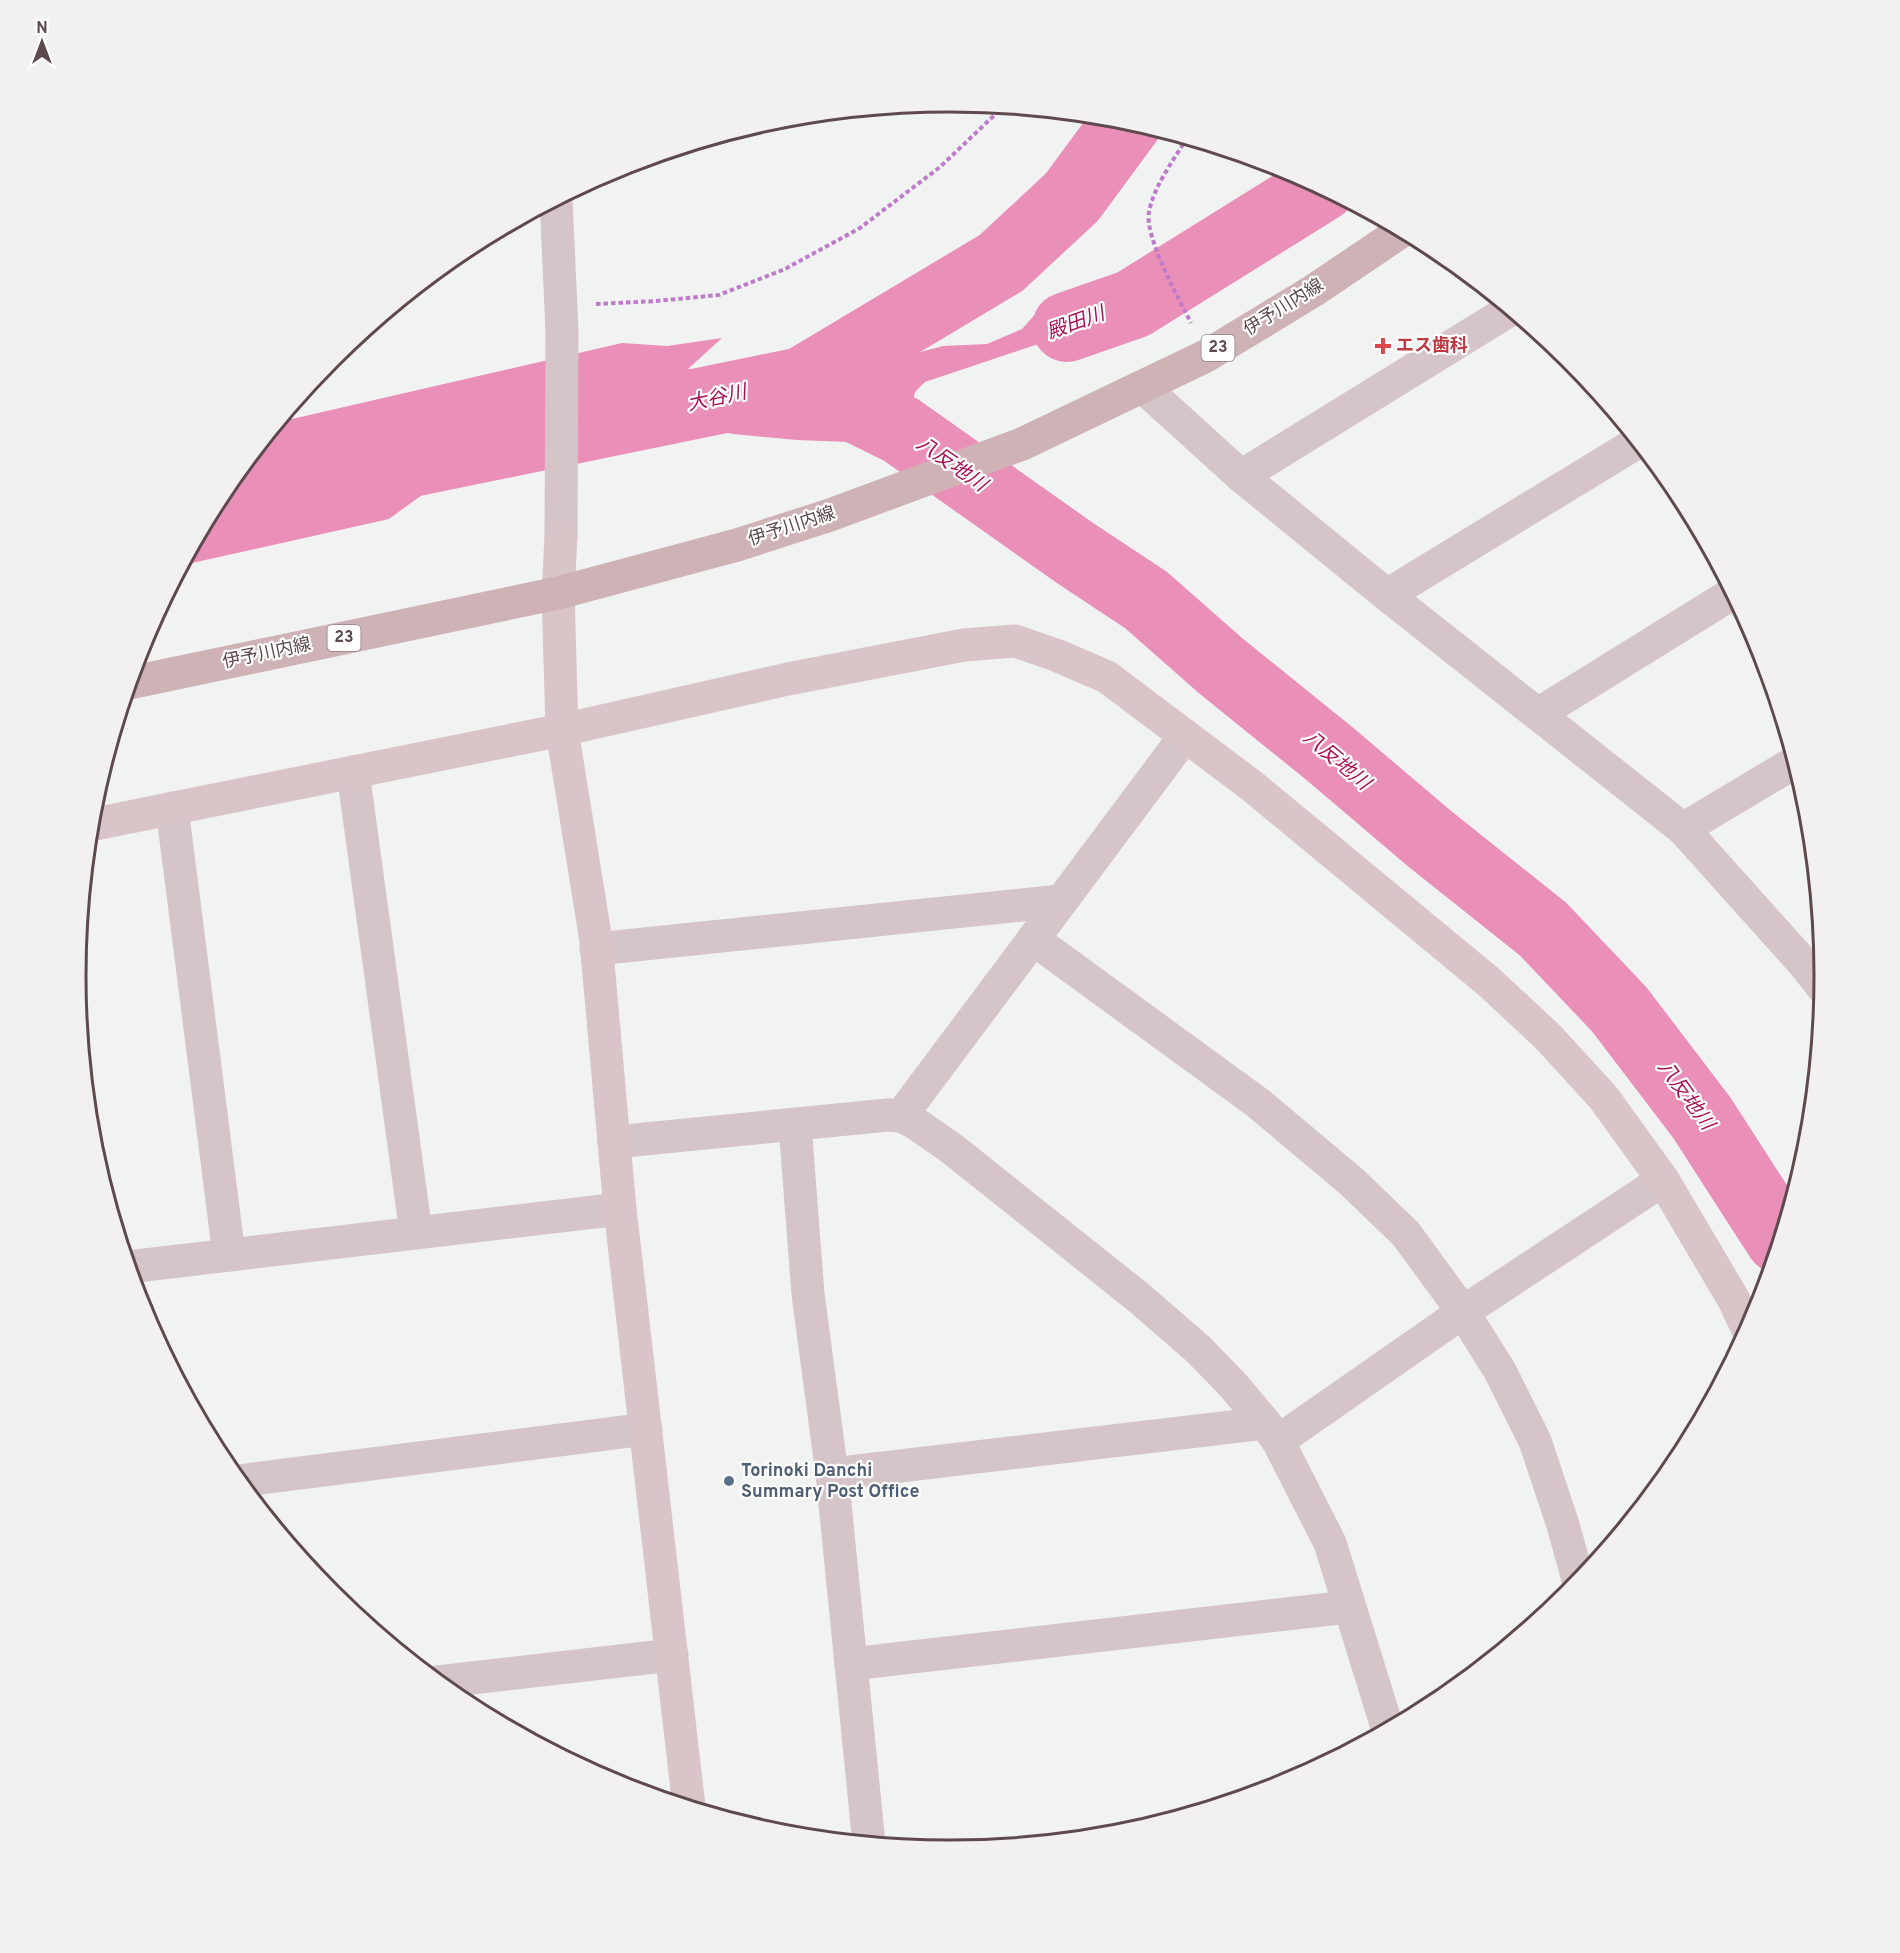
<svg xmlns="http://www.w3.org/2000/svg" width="1900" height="1953" font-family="Overpass,'Noto Sans JP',sans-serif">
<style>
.water{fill:#ea90b8}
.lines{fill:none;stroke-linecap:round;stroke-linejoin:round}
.river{stroke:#ea90b8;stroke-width:70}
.path{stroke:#c07acc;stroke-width:4;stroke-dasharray:4.5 3;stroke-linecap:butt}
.street{stroke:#d5c5c8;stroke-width:33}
.secondary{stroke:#d9c4c7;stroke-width:33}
.primary{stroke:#ceb2b6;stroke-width:33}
.health-dot{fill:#e0444e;stroke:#fff;stroke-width:2}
.service-dot{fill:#5c6f8a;stroke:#fff;stroke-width:2}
.labels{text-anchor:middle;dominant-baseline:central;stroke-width:4.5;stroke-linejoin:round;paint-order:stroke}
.shield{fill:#fff;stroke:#8e8082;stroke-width:1.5}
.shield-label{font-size:16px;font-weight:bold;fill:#5e494d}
.street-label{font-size:18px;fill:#5e494d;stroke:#fff}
.health-label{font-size:18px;font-weight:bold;fill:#be3a42;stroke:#fff;text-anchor:start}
.service-label{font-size:18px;font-weight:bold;fill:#4e5e75;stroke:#fff;text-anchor:start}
.water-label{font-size:20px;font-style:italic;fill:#a91154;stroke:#fff}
.rim{fill:none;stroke:#5e494d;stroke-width:3}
</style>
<rect width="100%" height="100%" fill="#f1f3f2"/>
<polygon class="water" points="1151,282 1160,299 1136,311 925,382 915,392 912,406 920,421 938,431 902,444 797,440 733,434 675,422 577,417 536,425 500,422 462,436 434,470 426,492 389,519 183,565 223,490 279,422 622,343 667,346 722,338 688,369 700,372 740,366 793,365 850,367 878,363 943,346 987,344 1022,329 1039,310 1058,299 1061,318 1117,299"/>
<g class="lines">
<g class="river">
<polyline points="1067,327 1133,304 1321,187"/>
<polyline points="828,394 901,430 1075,553 1146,600 1221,666 1330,754 1430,839 1543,929 1619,1009 1702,1118 1780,1239"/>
<polyline points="216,502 802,382 1001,263 1072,197 1128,121"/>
</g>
<g class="path">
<path d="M1187 138C1173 161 1154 186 1149 212 1144 236 1179 299 1191 323"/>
<polyline points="596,304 656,301 719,295 785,269 860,228 940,167 1003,107"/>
</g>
<g class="street">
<polyline points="556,199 562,331 561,537"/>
<polyline points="1143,387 1241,476 1387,595 1683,829 1805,965 1824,989"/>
<polyline points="1241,476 1510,310"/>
<polyline points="1387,595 1638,442"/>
<polyline points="1538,714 1733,593"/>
<polyline points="353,772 416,1233"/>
<polyline points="172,808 229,1255"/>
<polyline points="1683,829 1795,762"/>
<polyline points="1033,939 1258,1103 1352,1182 1406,1234 1463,1312 1500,1371 1535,1441 1563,1525 1579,1583"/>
<polyline points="596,949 1061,901"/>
<polyline points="901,1116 1185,736"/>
<polyline points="795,1125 808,1294 832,1474 869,1844"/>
<polyline points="614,1142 888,1115 901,1116 915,1123 951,1148 1138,1297 1198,1349 1233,1385 1265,1423 1278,1441 1330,1543 1388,1730"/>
<polyline points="128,1267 620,1209"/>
<polyline points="1278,1441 1463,1312 1663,1180"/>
<polyline points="832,1474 1265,1423"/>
<polyline points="238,1481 646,1429"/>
<polyline points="851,1664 1348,1607"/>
<polyline points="437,1682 672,1655"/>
</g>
<g class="secondary">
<polyline points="561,537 558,593 562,730 596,941 620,1209 689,1807"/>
<polyline points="90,825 562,730 788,679 964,645 1015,641 1056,655 1107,677 1252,786 1489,982 1548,1037 1603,1097 1663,1180 1734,1300 1748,1330"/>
</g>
<polyline class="primary" points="129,683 558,593 737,545 830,515 1022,444 1206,356 1313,291 1402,231"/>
</g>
<path class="health-dot" d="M1380 337h6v6h6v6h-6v6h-6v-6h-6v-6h6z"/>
<circle class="service-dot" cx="729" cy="1481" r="6"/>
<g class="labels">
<g class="shield">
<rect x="1201.5" y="335" width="33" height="26" rx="4.5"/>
<rect x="327.5" y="625" width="33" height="26" rx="4.5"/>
</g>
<g class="shield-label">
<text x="1218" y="348">23</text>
<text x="344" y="638">23</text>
</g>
<g class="street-label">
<text transform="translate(1284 308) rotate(-32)">伊予川内線</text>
<text transform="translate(792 527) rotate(-18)">伊予川内線</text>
<text transform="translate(267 654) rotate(-12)">伊予川内線</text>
</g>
<g class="health-label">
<text x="1396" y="346">エス歯科</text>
</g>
<g class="service-label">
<text x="741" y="1471">Torinoki Danchi<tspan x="741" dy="21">Summary Post Office</tspan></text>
</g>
<g class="water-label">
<text transform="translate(1076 324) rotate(-20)">殿田川</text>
<text transform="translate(717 399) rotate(-12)">大谷川</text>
<text transform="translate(951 465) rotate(35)">八反地川</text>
<text transform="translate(1336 761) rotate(40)">八反地川</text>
<text transform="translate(1685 1096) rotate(54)">八反地川</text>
</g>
</g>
<path d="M0 0H1900V1953H0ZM86 976a864 864 0 1 1 1728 0a864 864 0 1 1-1728 0Z" fill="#f2f0f1" fill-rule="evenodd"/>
<path class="rim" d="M86 976a864 864 0 1 1 1728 0a864 864 0 1 1-1728 0Z"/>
<g transform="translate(42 42)" stroke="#ffffff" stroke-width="4.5" paint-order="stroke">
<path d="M0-4.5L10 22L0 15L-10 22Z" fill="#5e494d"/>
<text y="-9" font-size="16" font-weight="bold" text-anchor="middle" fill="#5e494d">N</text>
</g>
</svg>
